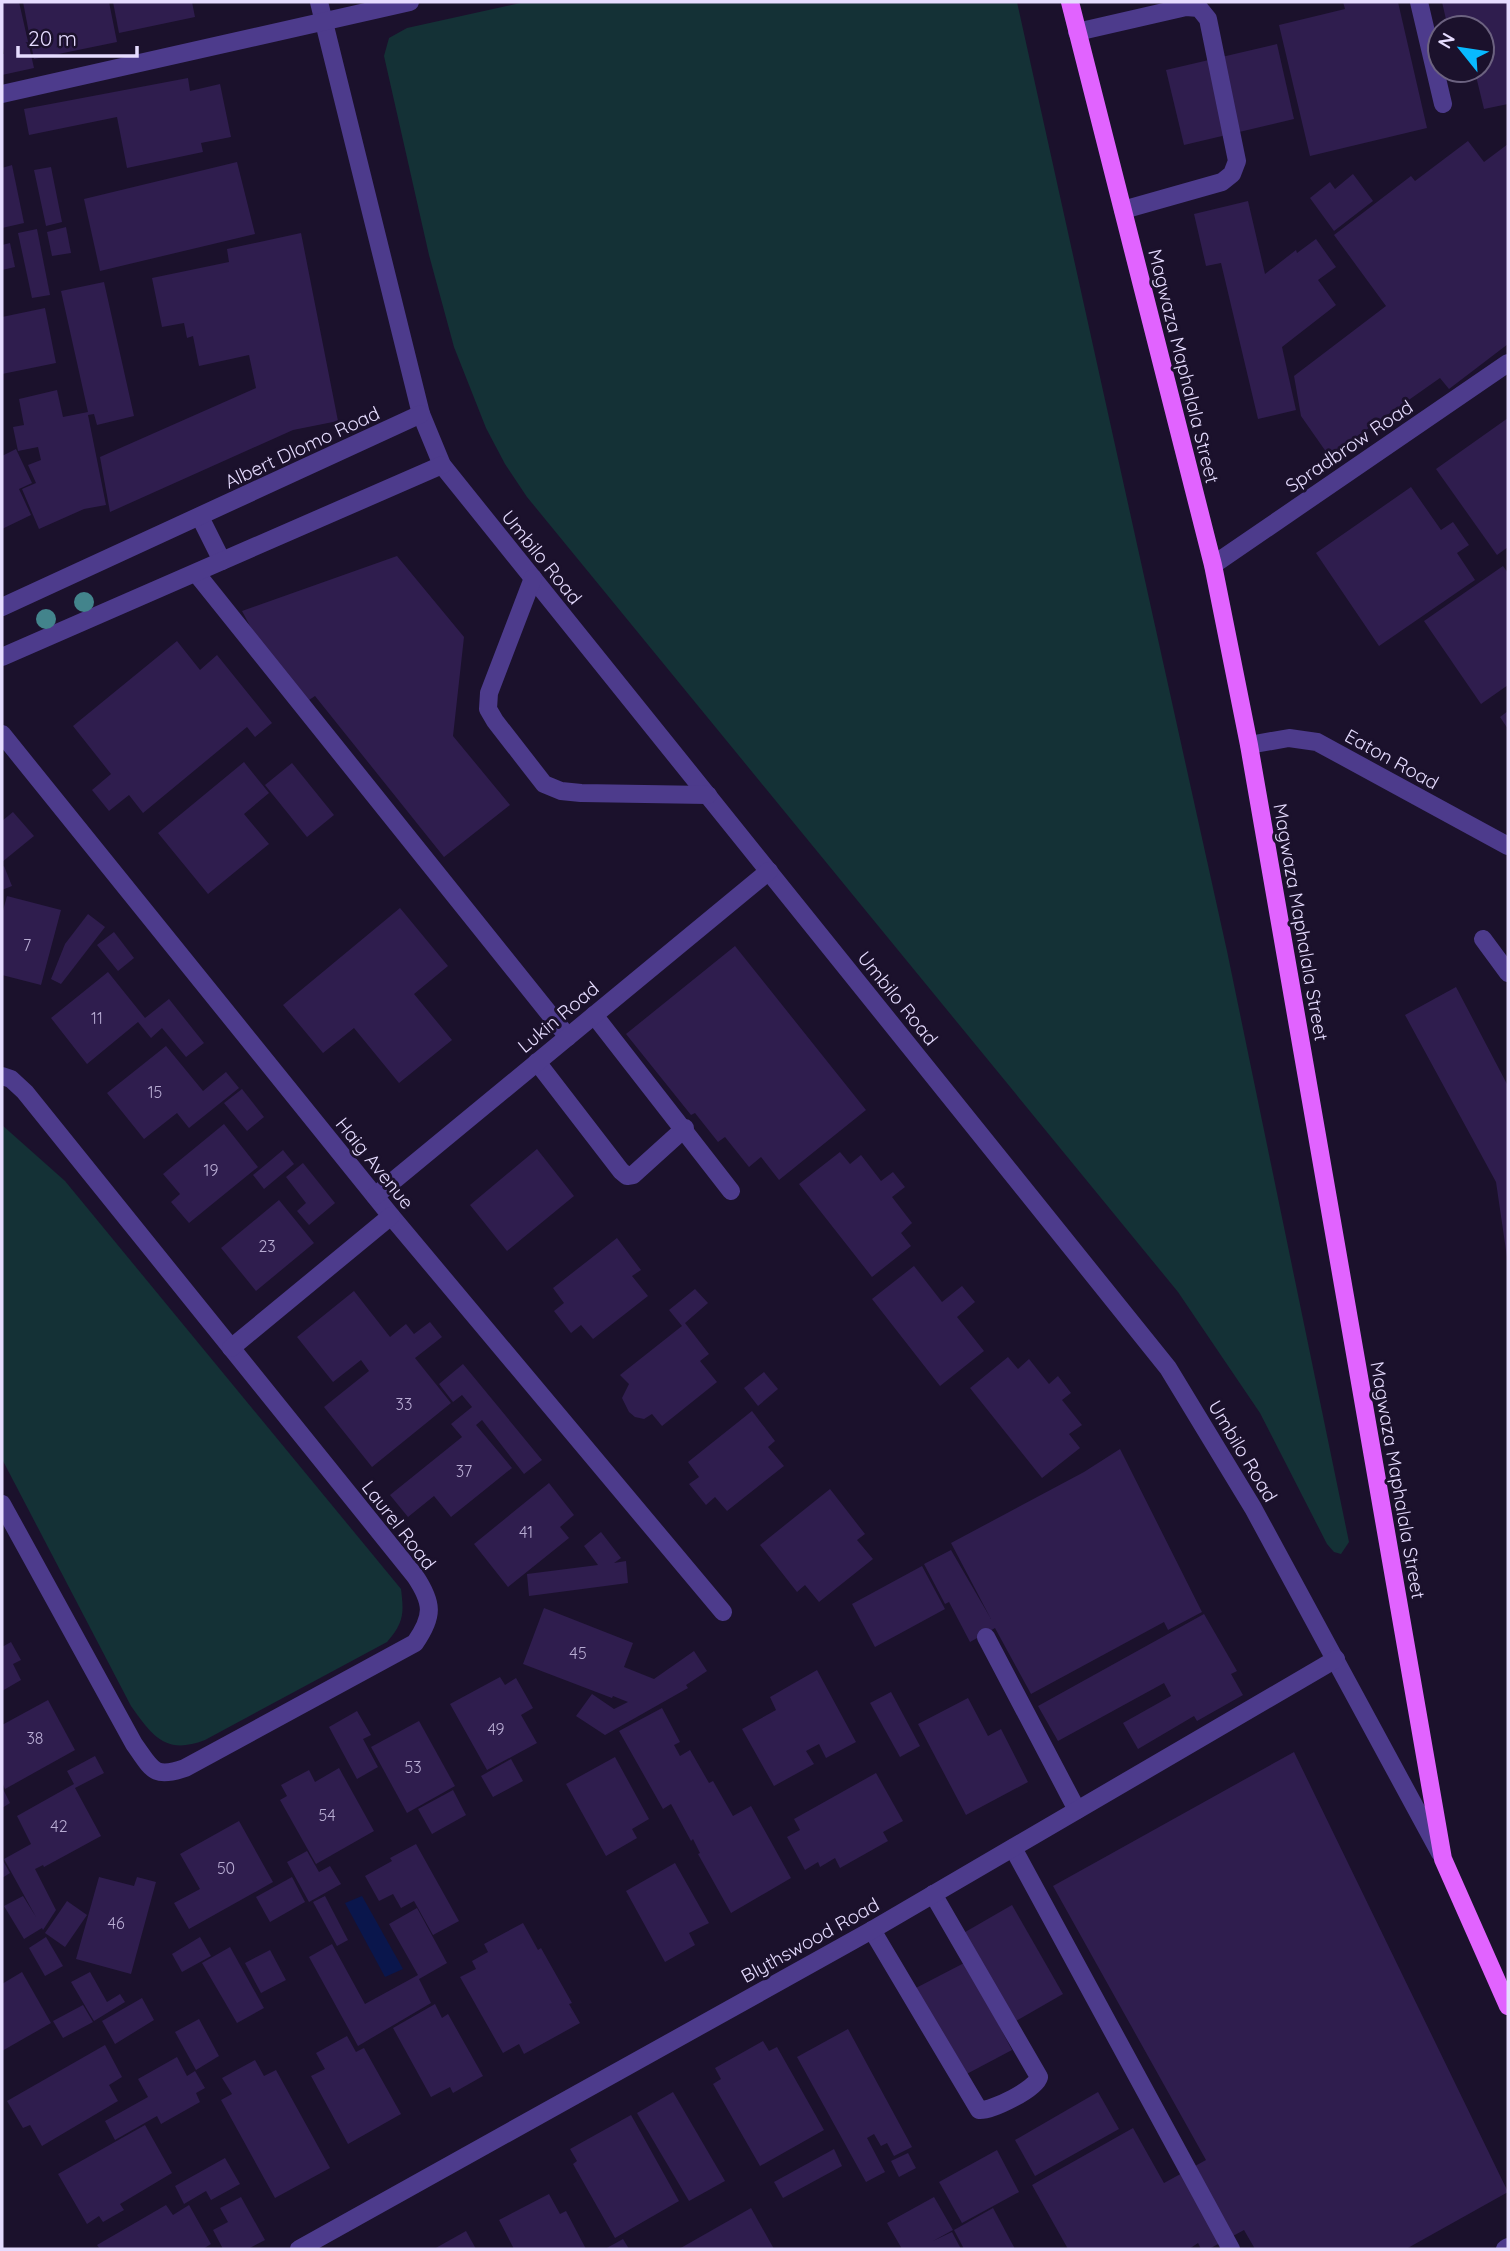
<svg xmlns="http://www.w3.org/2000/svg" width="1510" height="2251" font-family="Quicksand,sans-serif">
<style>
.green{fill:#143136}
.water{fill:#0a164c}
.building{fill:#2f1d4e}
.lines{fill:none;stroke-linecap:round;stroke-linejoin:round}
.minor{stroke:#4d3b8c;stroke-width:18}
.major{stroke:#e163ff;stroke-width:18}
.tree{fill:#43848c}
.labels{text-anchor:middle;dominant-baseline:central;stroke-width:6;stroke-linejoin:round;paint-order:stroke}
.number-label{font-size:16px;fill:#b8acd3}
.street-label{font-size:19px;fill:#e6dcff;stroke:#1b112c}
</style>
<rect width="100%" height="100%" fill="#1b112c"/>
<g class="green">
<polygon points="525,2 1017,2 1227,951 1349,1542 1341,1554 1334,1552 1327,1544 1260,1413 1178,1292 527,497 505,464 486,428 454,347 429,255 384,56 389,38 407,28"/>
<path d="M2 1125 65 1181 401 1589C404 1614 404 1622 387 1642L205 1740C166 1755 153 1737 131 1706L2 1459Z"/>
</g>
<polygon class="water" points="362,1896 403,1969 385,1977 345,1903"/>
<g class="building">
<polygon points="2,2 19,2 34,68 2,75 2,54 4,54 2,41"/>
<polygon points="23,2 109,2 117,42 34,59"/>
<polygon points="113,2 192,2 195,17 119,33"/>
<polygon points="1343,2 1398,2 1427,128 1310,156 1279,25 1345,9"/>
<polygon points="1442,2 1508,2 1508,104 1484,109 1475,72 1460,76 1458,70 1482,70 1482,28 1448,28"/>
<polygon points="1277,44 1294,119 1184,145 1166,70"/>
<polygon points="188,78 190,91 220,84 231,137 201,143 203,152 127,168 117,117 29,135 24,109"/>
<polygon points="1468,141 1484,162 1508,144 1508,344 1449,389 1440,378 1329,456 1301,416 1294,376 1386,306 1334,235 1411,176 1415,181"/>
<polygon points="237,162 255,234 100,271 84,199"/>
<polygon points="12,165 24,223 2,228 2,168"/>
<polygon points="51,167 62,222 46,226 34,170"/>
<polygon points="1353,174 1373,201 1334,231 1310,198 1330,182 1335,189"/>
<polygon points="1248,201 1265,274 1296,250 1297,253 1316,239 1336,267 1318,280 1336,305 1282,347 1296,410 1258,419 1221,263 1206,266 1194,214"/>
<polygon points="66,227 71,253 52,256 47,232"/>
<polygon points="37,229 50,295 32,298 18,233"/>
<polygon points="301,233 338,421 293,430 110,512 100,457 256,388 249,355 199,366 193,336 187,338 184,323 162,327 152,278 229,262 227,249"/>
<polygon points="10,243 15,267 2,270 2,245"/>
<polygon points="104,282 134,416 97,425 94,414 88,415 106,505 84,509 39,529 22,489 36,483 28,465 41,460 38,447 18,451 13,427 24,425 19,399 57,390 63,417 88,412 61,291"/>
<polygon points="45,308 56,363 2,374 2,317"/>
<polygon points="1508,418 1508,547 1497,555 1436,469"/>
<polygon points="16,449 32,483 19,489 31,515 2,529 2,456"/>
<polygon points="1411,487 1441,530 1453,522 1469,545 1457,553 1475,580 1379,646 1316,553"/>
<polygon points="397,556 464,637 453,736 510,805 444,857 315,696 306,702 259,643 242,611"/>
<polygon points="1503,566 1508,573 1508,685 1481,704 1424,621"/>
<polygon points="177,641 200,670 217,655 272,723 255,737 247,727 143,813 129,795 109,811 92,790 111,774 73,726"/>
<polygon points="1508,711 1508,729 1500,717"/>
<polygon points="244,762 269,793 244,814 269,844 208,894 158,833"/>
<polygon points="292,763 334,815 307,837 265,785"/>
<polygon points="13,812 34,836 2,862 2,821"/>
<polygon points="4,866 12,886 2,890 2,867"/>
<polygon points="7,896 61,910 41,985 2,975 2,914"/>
<polygon points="400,908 448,966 414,994 452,1040 399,1083 354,1028 323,1053 283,1005"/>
<polygon points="88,914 105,927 61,984 51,979 65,944"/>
<polygon points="114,932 134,958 118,971 97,945"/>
<polygon points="735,946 866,1110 779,1180 761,1157 749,1167 725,1137 718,1142 695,1113 691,1115 626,1034"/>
<polygon points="108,972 145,1018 169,999 204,1043 186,1057 162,1028 151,1038 138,1022 87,1064 51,1018"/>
<polygon points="1456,987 1508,1086 1508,1264 1496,1182 1405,1015"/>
<polygon points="166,1046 203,1091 226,1072 239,1088 189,1128 177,1113 144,1139 107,1093"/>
<polygon points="242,1089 264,1117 247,1131 224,1103"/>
<polygon points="224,1124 258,1167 189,1223 171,1202 180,1194 163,1174"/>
<polygon points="537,1149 574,1196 507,1251 470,1205"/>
<polygon points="283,1150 294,1164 264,1189 253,1175"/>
<polygon points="840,1152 850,1164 861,1155 881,1181 893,1172 905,1187 892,1197 912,1223 901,1233 911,1246 872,1277 799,1184"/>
<polygon points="303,1163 335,1203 309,1225 297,1211 306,1203 286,1177"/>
<polygon points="279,1200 314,1243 256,1291 221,1248"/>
<polygon points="617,1238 641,1270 632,1276 648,1296 593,1339 581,1325 571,1333 554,1311 564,1303 553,1288"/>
<polygon points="914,1266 942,1302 962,1286 975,1302 957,1317 984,1351 940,1386 872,1299"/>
<polygon points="695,1289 708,1303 685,1323 709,1354 700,1361 717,1382 662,1426 652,1414 644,1419 635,1417 629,1412 622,1398 629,1384 620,1375 682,1326 669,1310"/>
<polygon points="354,1291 390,1337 406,1324 414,1334 430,1322 442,1337 415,1358 451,1403 372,1467 324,1407 369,1371 361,1360 333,1382 297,1337"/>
<polygon points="1008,1357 1018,1369 1029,1359 1049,1384 1058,1376 1071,1393 1062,1400 1082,1425 1069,1434 1080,1448 1042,1478 970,1388"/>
<polygon points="463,1364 542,1460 524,1474 482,1420 476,1425 512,1468 451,1517 434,1496 408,1517 390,1495 462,1437 451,1424 472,1407 462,1395 453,1402 439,1384"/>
<polygon points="764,1372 778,1389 758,1406 744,1388"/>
<polygon points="752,1411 775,1441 768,1447 784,1466 727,1511 715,1497 706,1505 689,1484 699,1477 688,1462"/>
<polygon points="1120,1449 1202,1612 1168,1630 1164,1622 1031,1694 995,1628 970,1642 949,1602 945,1604 924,1564 951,1550 991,1619 951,1543 1084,1472"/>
<polygon points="549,1483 574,1515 560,1527 569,1538 508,1587 474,1544"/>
<polygon points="830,1489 865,1534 857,1540 873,1559 819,1602 805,1585 797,1592 760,1545"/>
<polygon points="601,1532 621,1558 614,1563 626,1561 628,1583 529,1596 527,1574 598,1565 584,1546"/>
<polygon points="922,1566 945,1609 875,1647 852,1604"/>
<polygon points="544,1608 633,1643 624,1667 654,1679 694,1651 707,1671 686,1685 688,1688 605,1735 576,1716 592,1694 614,1709 628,1702 613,1696 612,1698 523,1664"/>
<polygon points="1204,1614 1237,1671 1231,1674 1243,1695 1197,1721 1194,1716 1138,1749 1123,1723 1171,1696 1164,1683 1058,1741 1038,1706"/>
<polygon points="11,1642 21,1660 13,1664 21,1680 2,1691 2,1647"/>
<polygon points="817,1670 856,1742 826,1758 819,1744 806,1751 814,1764 774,1786 742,1729 776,1710 770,1697"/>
<polygon points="500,1677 505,1685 516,1678 533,1708 521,1715 537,1743 487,1770 450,1704"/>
<polygon points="891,1692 920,1746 900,1757 870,1703"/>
<polygon points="968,1698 988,1736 1001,1729 1028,1782 966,1815 918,1724"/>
<polygon points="48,1700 75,1750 5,1789 2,1782 2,1725"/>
<polygon points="662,1708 680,1742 674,1745 680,1756 690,1750 709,1783 713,1781 733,1816 751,1806 791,1878 731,1913 698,1854 700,1853 693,1839 691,1841 671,1804 663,1809 619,1731"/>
<polygon points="357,1711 371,1735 363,1739 378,1767 357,1779 329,1727"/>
<polygon points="419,1721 455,1786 407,1813 371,1747"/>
<polygon points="1294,1752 1508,2192 1406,2249 1255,2249 1244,2230 1209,2249 1201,2249 1198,2243 1189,2249 1068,2249 1032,2185 1133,2128 1164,2183 1206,2160 1053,1886"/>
<polygon points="95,1756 104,1773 75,1788 101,1836 44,1867 43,1865 35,1869 56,1910 43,1930 42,1928 24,1939 4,1906 23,1896 36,1917 4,1859 31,1844 17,1816 74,1784 67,1771"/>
<polygon points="615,1757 649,1819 632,1829 637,1838 606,1856 566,1784"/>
<polygon points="511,1759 523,1781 493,1797 481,1776"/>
<polygon points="339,1768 374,1831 316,1864 280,1800 287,1796 281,1785 309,1770 315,1782"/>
<polygon points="876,1773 903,1821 883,1832 888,1841 840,1868 835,1858 820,1867 818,1862 805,1870 787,1837 800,1830 794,1819"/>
<polygon points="2,1787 10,1803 2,1808"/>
<polygon points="453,1790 466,1815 432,1834 418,1809"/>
<polygon points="239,1821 273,1882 189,1929 174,1903 200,1889 180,1854"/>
<polygon points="416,1844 459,1921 433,1935 414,1901 401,1908 393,1894 379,1901 365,1876 392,1861 390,1858"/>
<polygon points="307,1851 319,1872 330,1866 341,1884 309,1902 287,1862"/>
<polygon points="2,1859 10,1873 2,1878"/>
<polygon points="675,1863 709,1923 689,1933 695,1945 665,1962 626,1891"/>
<polygon points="99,1877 134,1886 137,1877 156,1882 131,1974 76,1959"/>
<polygon points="292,1877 305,1902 270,1922 256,1897"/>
<polygon points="325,1896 348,1940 337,1946 313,1902"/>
<polygon points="67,1901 87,1915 65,1947 45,1933"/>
<polygon points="1012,1905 1063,1994 1011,2024 960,1935"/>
<polygon points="417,1908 447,1963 419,1979 431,2003 358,2046 309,1957 332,1944 365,2004 418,1975 389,1924"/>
<polygon points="523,1923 538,1950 541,1948 572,2003 569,2004 580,2023 524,2054 519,2044 503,2053 460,1977 476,1969 472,1961 488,1952 484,1944"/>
<polygon points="46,1937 63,1966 45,1976 29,1948"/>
<polygon points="200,1937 211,1956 182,1972 172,1954"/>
<polygon points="230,1947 264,2008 237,2023 202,1963"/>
<polygon points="270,1950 286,1980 261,1993 245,1963"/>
<polygon points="966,1962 1012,2050 961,2077 914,1989"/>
<polygon points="22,1972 51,2023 2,2051 2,1984"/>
<polygon points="90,1972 107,2002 120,1994 125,2002 94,2021 71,1982"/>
<polygon points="142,1998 154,2020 115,2044 102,2021"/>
<polygon points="435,2004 442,2018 448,2014 483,2076 453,2093 450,2087 431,2097 393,2028"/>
<polygon points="83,2005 93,2022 63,2038 53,2021"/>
<polygon points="199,2019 219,2056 196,2070 175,2032"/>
<polygon points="848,2029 912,2147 894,2156 887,2143 881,2146 874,2134 867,2138 885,2172 866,2182 797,2057"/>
<polygon points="347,2036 356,2052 364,2048 401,2114 348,2144 311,2076 325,2069 316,2053"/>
<polygon points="763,2041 769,2051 777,2047 824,2130 760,2166 713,2084 721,2079 715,2068"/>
<polygon points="105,2045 122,2077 109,2085 118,2101 42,2146 30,2125 23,2128 7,2101"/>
<polygon points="177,2057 187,2076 195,2071 205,2088 196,2093 200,2102 161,2124 157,2116 115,2140 105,2121 148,2097 138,2079"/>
<polygon points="255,2060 264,2076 276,2070 330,2168 275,2198 221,2100 232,2094 222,2078"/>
<polygon points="673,2092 725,2181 689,2201 637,2113"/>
<polygon points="1098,2092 1119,2129 1035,2176 1015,2140"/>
<polygon points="631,2115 679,2201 615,2238 573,2164 577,2161 570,2149"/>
<polygon points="145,2125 172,2173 120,2204 124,2210 103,2222 99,2216 87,2224 58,2174"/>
<polygon points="834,2149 842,2166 783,2198 774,2182"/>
<polygon points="997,2150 1019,2192 962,2223 939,2182"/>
<polygon points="908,2153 916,2168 899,2177 891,2161"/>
<polygon points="225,2158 240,2184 211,2200 206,2191 184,2204 175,2186"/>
<polygon points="549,2194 560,2214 566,2211 586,2249 514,2249 499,2220"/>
<polygon points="241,2197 265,2240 248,2249 223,2249 213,2230 228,2222 220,2208"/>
<polygon points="934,2197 953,2230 933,2241 952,2232 961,2249 902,2249 887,2223"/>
<polygon points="166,2205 173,2215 189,2205 211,2244 203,2249 100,2249 97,2245"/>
<polygon points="751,2208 774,2249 679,2249"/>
<polygon points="993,2208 1015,2249 964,2249 954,2230"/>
<polygon points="466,2231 476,2249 434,2249"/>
<polygon points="623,2239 629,2249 605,2249"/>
</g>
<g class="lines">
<g class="minor">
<polyline points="319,2 421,414 442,465 1168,1368 1253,1508 1440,1853"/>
<polyline points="1419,2 1443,104"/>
<polyline points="1077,32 1186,7 1199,8 1208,19 1237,161 1232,174 1222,182 1123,210"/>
<polyline points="2,94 410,2"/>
<polyline points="200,517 222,561"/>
<polyline points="1213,565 1508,363"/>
<polyline points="196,573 568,1037"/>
<polyline points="533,578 489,693 488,709 495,721 544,784 561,791 581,793 708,795"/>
<polyline points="2,607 421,414"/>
<polyline points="2,657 442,465"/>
<polyline points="2,734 391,1216 723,1612"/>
<polyline points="1249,745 1289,738 1317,742 1508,846"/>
<polyline points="1483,939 1508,973"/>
<polyline points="594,1015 731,1191"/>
<polyline points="537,1062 621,1171 627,1176 633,1175 685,1128"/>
<path d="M2 1076 11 1079 25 1092 415 1576C433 1603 434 1616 415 1643L185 1768C153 1779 152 1769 134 1744L2 1504"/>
<polyline points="375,1196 769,871"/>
<polyline points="231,1348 391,1216"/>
<polyline points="986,1637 1077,1810"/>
<polyline points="1013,1848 1231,2249"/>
<path d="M872 1930 979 2110C992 2111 1036 2089 1039 2077L933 1894"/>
<polyline points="299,2249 872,1930 1336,1659"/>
<polyline points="1505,2249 1508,2247"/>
</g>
<polyline class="major" points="1070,2 1213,565 1249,745 1443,1859 1508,2006"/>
</g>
<g class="tree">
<circle cx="84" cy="602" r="10"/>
<circle cx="46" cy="619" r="10"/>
</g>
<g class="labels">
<g class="number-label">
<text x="27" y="945">7</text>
<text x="97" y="1018">11</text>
<text x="155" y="1092">15</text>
<text x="211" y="1170">19</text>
<text x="267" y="1246">23</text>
<text x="404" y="1404">33</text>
<text x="464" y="1471">37</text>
<text x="526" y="1532">41</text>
<text x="578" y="1653">45</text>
<text x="496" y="1729">49</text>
<text x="35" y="1738">38</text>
<text x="413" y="1767">53</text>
<text x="327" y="1815">54</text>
<text x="59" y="1826">42</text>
<text x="226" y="1868">50</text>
<text x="116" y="1923">46</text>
</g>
<g class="street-label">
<text transform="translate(1184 366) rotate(76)">Magwaza Maphalala Street</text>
<text transform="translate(1349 446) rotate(-34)">Spradbrow Road</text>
<text transform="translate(302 447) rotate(-25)">Albert Dlomo Road</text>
<text transform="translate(542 557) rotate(51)">Umbilo Road</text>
<text transform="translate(1392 759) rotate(29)">Eaton Road</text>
<text transform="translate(1301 922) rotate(80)">Magwaza Maphalala Street</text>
<text transform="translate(898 998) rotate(51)">Umbilo Road</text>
<text transform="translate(558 1017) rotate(-40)">Lukin Road</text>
<text transform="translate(375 1163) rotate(51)">Haig Avenue</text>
<text transform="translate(1243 1451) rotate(59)">Umbilo Road</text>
<text transform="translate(1398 1480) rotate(80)">Magwaza Maphalala Street</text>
<text transform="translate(399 1525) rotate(52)">Laurel Road</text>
<text transform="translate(810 1940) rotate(-29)">Blythswood Road</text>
</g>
</g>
<rect width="1510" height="2251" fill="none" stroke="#e6dcff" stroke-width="7"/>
<g transform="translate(1461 49) rotate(300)"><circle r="33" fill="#1b112c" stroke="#6c6280" stroke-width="2"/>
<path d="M0-5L12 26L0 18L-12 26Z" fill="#08baff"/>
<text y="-10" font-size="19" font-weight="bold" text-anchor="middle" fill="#e6dcff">N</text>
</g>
<path d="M18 46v10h119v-10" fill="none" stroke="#e6dcff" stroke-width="3.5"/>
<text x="28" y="46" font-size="21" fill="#e6dcff" stroke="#1b112c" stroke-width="5" paint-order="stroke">20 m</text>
</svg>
